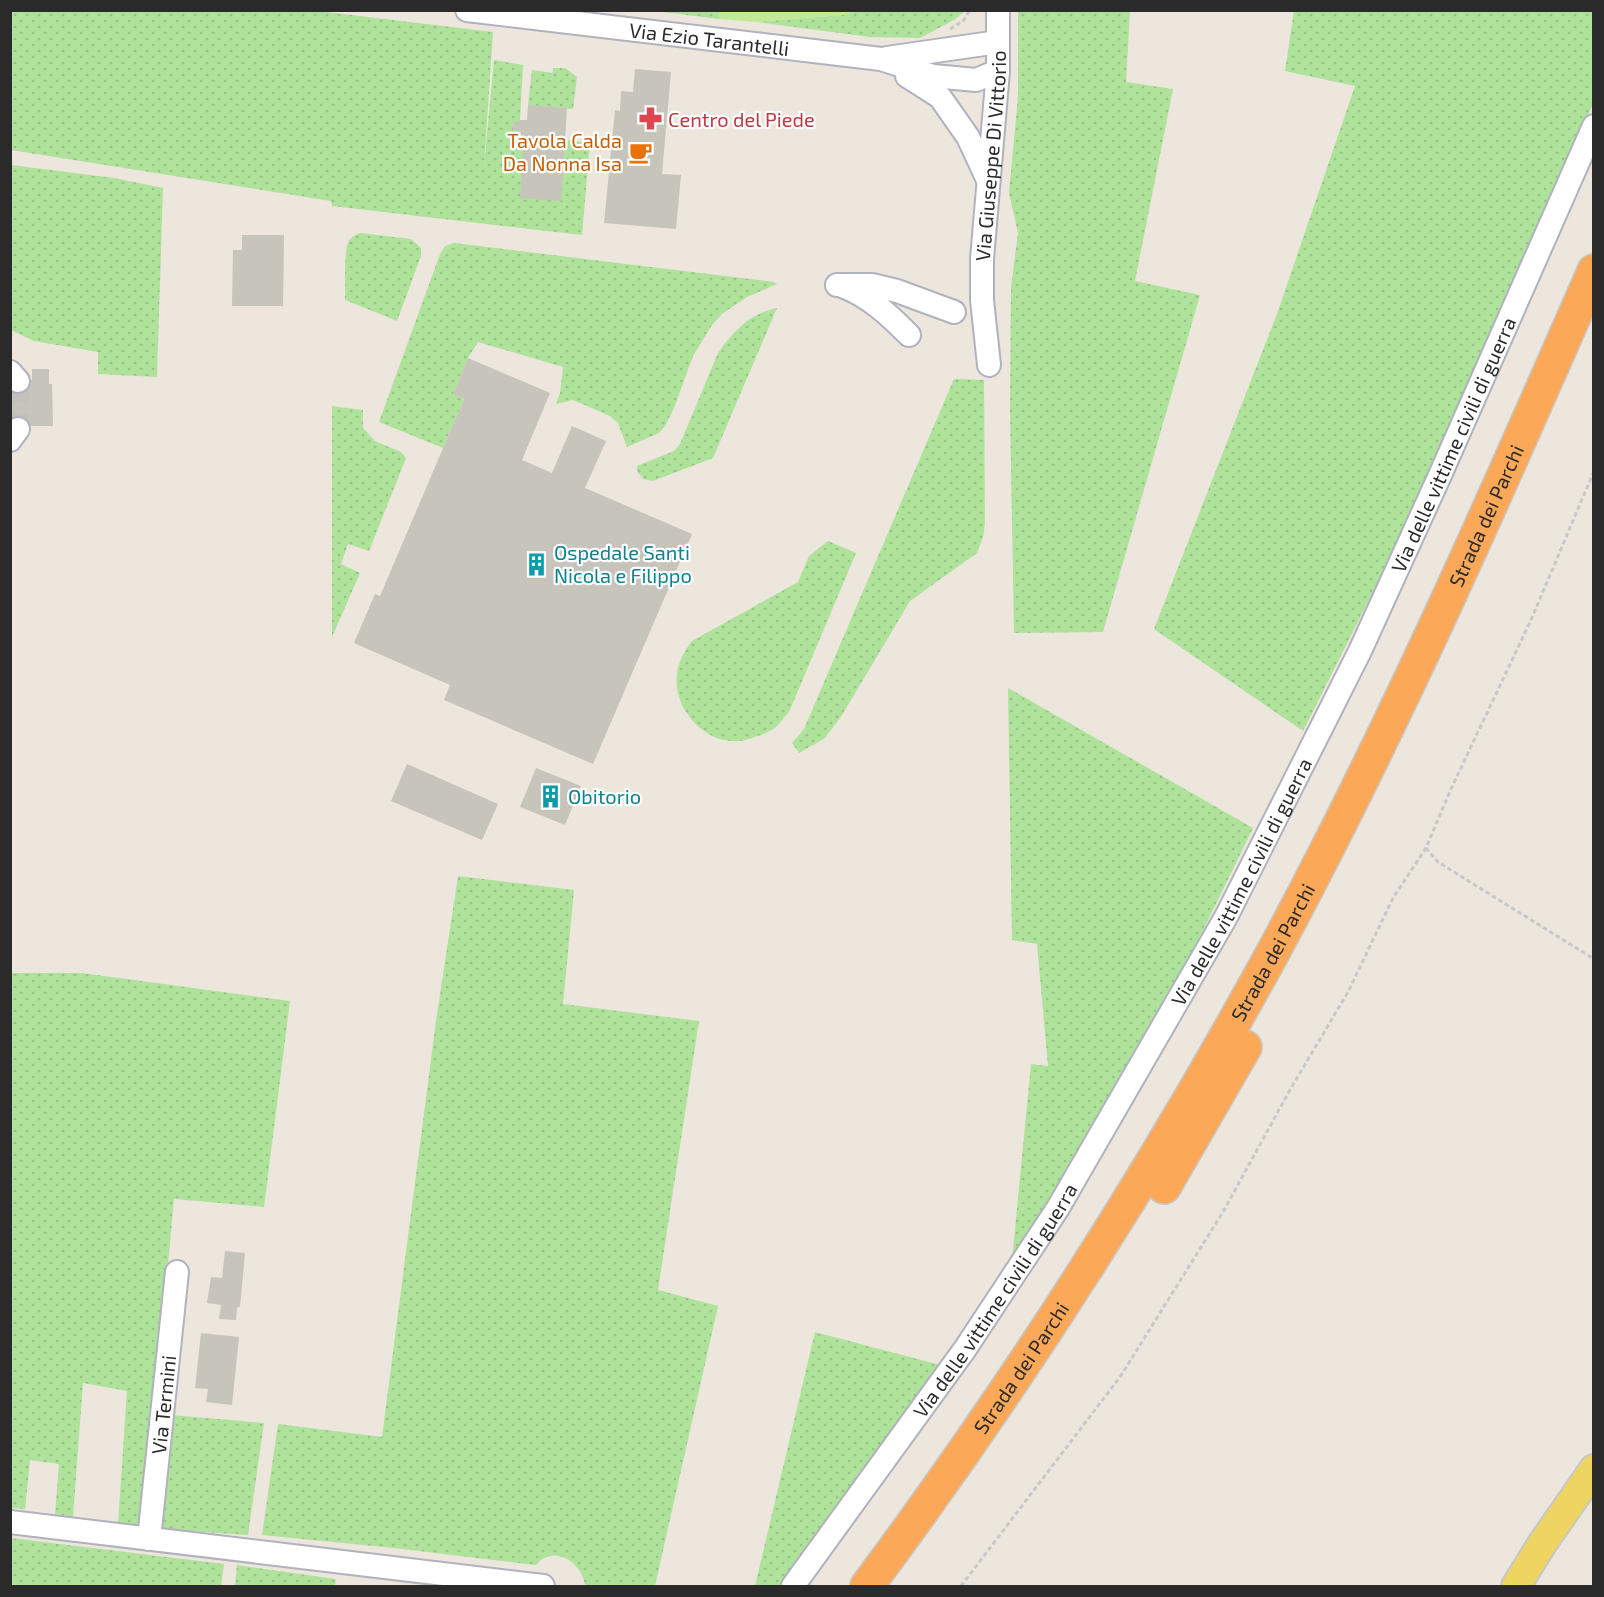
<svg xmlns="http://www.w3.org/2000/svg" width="1604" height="1597" font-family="'Exo 2',sans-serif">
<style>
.grass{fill:url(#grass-dots)}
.pitch{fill:#c1e996}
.building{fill:#c7c4bb}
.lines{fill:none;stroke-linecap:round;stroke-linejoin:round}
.minor-tunnel{stroke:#c5c0b9;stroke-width:22;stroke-dasharray:22 11;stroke-linecap:butt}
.minor-casing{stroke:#b0b2be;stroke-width:26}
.major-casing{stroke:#c8c8c8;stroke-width:32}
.highway-casing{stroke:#c8c8c8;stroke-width:36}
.path{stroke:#c8c8c8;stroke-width:3;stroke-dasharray:4.5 3;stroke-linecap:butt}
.minor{stroke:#fff;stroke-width:22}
.major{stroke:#eed460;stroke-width:28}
.highway{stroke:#fba859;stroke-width:33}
.labels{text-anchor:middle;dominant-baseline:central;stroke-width:4.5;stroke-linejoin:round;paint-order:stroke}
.street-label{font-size:20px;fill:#2a2a2a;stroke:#fff}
.health-label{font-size:20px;fill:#be3a42;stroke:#fff;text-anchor:start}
.food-label{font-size:20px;fill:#c56008;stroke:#fff;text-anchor:end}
.culture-label{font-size:20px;fill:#0d838f;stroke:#fff;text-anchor:start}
</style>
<defs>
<pattern id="grass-dots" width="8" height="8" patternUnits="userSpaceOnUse" patternTransform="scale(1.5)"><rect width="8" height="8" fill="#afe29a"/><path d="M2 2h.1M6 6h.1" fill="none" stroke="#97c285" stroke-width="1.8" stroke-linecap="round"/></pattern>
</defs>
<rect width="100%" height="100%" fill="#ece6dd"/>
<g class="grass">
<polygon points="14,10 310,10 493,32 484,166 494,60 523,65 520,120 514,123 513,129 516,133 590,143 582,235 332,206 331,201 11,150 10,16"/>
<polygon points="654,11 719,11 719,19"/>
<polygon points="856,11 965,11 954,20 920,38 870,37 756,22 842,15"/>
<polygon points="1018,11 1130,11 1126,82 1173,89 1135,281 1200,295 1103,632 1014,633 1010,408 1011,287 1018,233 1009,193 1018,97"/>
<polygon points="1294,11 1593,11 1593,104 1427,484 1303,731 1154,629 1277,314 1355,86 1285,71"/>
<polygon points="553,68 565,68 577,77 573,109 528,105 532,70 553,73"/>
<polygon points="11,165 114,178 163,188 157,377 98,374 98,352 34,341 11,330"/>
<path d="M361 233 411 239 421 248V256L397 321 345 300C346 285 343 253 349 241 352 236 357 234 361 233Z"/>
<polygon points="454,243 774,282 777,284 747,297 722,314 712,325 693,356 674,408 665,426 659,433 627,447 618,423 610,416 573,400 556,404 560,393 563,367 478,342 468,358 453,394 464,399 443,448 379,422 440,254 445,246"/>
<path d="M777 308 713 458 653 481 643 479 637 471V466L674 451 680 444 718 353C733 331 751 313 777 308Z"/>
<polygon points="954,379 984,380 985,524 983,537 977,553 910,601 842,715 825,738 799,753 792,743 804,729"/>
<polygon points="332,406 363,410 363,428 375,441 401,452 406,458 369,551 348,544 341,564 360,573 332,637"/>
<path d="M828 541 856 553 789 712C785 716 781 722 777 726 771 732 760 735 752 738 748 739 743 741 738 741 704 744 672 707 677 674 678 662 685 650 692 641L798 582 809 556Z"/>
<polygon points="1008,688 1253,828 1193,951 1069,1171 1012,1260 1031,1064 1048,1066 1037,944 1012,940"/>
<path d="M458 876 574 890 563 1004 699 1021 658 1290 718 1306 655 1586H585C583 1563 554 1543 536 1565L394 1548 262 1535 278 1424 382 1437 436 1021Z"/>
<polygon points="10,973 82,973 290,1001 264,1207 174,1199 144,1525 118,1523 127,1391 83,1383 73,1517 55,1514 59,1464 30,1460 25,1509 11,1508"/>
<polygon points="815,1332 944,1366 781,1586 755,1586"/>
<polygon points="170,1415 264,1423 248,1535 159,1529"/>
<polygon points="11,1538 224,1564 221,1586 11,1586"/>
<polygon points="237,1565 336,1579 335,1586 235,1586"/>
</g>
<polygon class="pitch" points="719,11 719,10 856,11 842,15 756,22 719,19"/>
<g class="building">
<polygon points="635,69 671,72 662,174 681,175 676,229 604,223 615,110 620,111 621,91 633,92"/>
<polygon points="528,105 567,108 561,201 520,198 524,135 516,133 513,129 514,122 520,120 527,120"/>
<polygon points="242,235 284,235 283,306 232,306 233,250 242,250"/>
<polygon points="468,358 550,393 522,460 552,473 572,426 606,441 585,488 692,534 593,764 444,700 450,685 354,643 375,594 380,596 464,399 453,394"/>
<polygon points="32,369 49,369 49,384 52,384 53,426 30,426 30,429 10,429 10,380 32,380"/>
<polygon points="407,764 498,804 482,840 391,801"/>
<polygon points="536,768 581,786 565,825 520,807"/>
<polygon points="225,1251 245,1253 240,1307 237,1307 236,1320 219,1319 221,1305 207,1303 211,1277 222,1278"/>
<polygon points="201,1333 239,1337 232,1405 206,1402 208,1389 195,1388"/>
</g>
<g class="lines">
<polyline class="minor-tunnel" points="18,381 18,429"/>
<defs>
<g id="minor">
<path id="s1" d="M467 10 881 59 933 76 976 80 998 71"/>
<polyline points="887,58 998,42"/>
<polyline points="907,76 940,97 968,137 988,180"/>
<polyline points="837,285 872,285 897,291 954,312"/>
<path d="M842 286C869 296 889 315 909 335"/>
<path id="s2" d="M989 365 982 300V259L998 71V10"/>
<polyline points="10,372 18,381"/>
<polyline points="10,440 18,429"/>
<polyline points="10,1522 543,1586"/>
<path id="s3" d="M149 1539 177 1272"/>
<path id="s4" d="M793 1586 965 1349 1058 1208 1226 917 1360 651 1441 473 1594 126"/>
</g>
<polyline id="major" points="1516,1586 1542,1544 1594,1469"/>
<g id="highway">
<polyline points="1164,1187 1245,1047"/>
<path id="s5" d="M867 1586C1016 1386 1151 1175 1271 956 1391 734 1493 502 1594 271"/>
</g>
</defs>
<use href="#minor" class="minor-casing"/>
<use href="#major" class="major-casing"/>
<use href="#highway" class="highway-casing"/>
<g class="path">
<polyline points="950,29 963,21 970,10"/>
<polyline points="1594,471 1531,620 1450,791 1426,848 1438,862 1594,959"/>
<polyline points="961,1586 1120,1377 1223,1212 1291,1088 1348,992 1393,898 1426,848"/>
</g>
<use href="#minor" class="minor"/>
<use href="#major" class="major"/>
<use href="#highway" class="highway"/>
</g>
<defs>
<symbol id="pharmacy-bare" viewBox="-9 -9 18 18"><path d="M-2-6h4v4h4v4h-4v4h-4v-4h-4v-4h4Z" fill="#e0444e" stroke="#fff" stroke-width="2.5" paint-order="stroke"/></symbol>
<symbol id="cafe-bare" viewBox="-9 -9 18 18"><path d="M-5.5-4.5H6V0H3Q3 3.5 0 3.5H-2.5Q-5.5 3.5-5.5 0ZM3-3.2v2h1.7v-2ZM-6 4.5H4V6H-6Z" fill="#e8710a" stroke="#fff" stroke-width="2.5" paint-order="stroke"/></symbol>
<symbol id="building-bare" viewBox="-9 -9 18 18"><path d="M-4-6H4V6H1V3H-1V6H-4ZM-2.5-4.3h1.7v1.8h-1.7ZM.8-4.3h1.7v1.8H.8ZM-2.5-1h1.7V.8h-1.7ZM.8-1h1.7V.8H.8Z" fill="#0f9aa8" stroke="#fff" stroke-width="2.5" paint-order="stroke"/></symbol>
</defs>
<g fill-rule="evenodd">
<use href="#pharmacy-bare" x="634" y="102" width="33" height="33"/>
<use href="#cafe-bare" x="624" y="136" width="33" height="33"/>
<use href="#building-bare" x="520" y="548" width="33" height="33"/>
<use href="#building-bare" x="534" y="780" width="33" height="33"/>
</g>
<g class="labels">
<g class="street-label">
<text stroke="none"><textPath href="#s1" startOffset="244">Via Ezio Tarantelli</textPath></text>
<text stroke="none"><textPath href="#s2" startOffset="210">Via Giuseppe Di Vittorio</textPath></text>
<text stroke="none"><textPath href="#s4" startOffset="1322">Via delle vittime civili di guerra</textPath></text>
<text stroke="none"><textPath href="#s5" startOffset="1239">Strada dei Parchi</textPath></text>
<text stroke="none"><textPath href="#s4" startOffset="836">Via delle vittime civili di guerra</textPath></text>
<text stroke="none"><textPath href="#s5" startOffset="753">Strada dei Parchi</textPath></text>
<text stroke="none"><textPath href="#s4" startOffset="350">Via delle vittime civili di guerra</textPath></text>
<text stroke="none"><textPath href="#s5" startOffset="267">Strada dei Parchi</textPath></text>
<text stroke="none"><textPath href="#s3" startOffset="135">Via Termini</textPath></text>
</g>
<g class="health-label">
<text x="668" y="119">Centro del Piede</text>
</g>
<g class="food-label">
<text x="622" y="140">Tavola Calda<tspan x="622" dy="23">Da Nonna Isa</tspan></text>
</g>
<g class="culture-label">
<text x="554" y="552">Ospedale Santi<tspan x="554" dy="23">Nicola e Filippo</tspan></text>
<text x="568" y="796">Obitorio</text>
</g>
</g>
<rect width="1604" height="1597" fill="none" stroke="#2a2a2a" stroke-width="24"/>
</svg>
